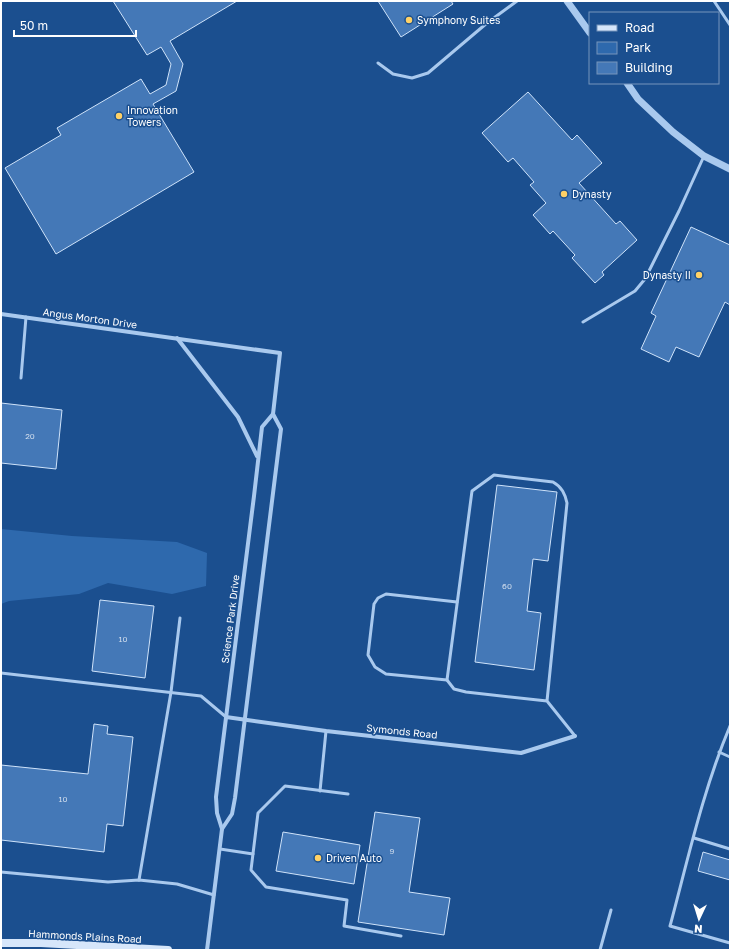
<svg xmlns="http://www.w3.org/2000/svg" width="731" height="951" font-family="'Golos Text',sans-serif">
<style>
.green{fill:#2e69ad}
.building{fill:#4478b7;stroke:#cfe3fa}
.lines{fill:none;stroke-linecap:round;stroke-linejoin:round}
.service{stroke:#a9c9ee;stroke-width:3}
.minor{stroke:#a9c9ee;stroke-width:4}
.tertiary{stroke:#a9c9ee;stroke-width:7}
.secondary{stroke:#d6e6fa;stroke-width:8}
.poi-dot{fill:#ffd166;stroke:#1b4f8f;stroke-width:1.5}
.labels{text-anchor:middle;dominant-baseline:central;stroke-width:3;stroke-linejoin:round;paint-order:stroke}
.number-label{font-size:8px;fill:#d0dded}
.poi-label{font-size:10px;fill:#fff;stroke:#1b4f8f;text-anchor:start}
.street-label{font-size:10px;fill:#fff;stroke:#1b4f8f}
</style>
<rect width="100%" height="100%" fill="#1b4f8f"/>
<polygon class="green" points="1,529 72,536 177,542 207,553 206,586 172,594 108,583 79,594 9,601 1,604"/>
<g class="building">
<polygon points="113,1 237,1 170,41 183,64 176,91 153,104 194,172 56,254 5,168 61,135 57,128 141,79 150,94 166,85 171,64 161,47 147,55"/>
<polygon points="378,1 451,1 453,4 401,37"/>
<polygon points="528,92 572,140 577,135 602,163 579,183 616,224 620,221 637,240 602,272 604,275 595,283 572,258 575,255 553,231 550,234 533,215 546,203 530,185 534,182 513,158 508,162 482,133"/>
<polygon points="691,227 730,245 730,305 725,302 699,357 676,347 669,362 641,349 656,316 651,313"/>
<polygon points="1,403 62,410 56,469 1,463"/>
<polygon points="497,485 557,492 548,561 533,559 527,611 541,613 534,670 475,662"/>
<polygon points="100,600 154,606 145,678 92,671"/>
<polygon points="94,724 108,726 107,734 133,737 123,826 107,824 104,852 1,840 1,765 88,774"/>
<polygon points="375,812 420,818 409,892 450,898 444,935 358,922"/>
<polygon points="283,832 360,845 354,884 276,871"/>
<polygon points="703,852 730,860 730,880 698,871"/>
</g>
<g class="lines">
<g class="service">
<polyline points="714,1 730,25"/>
<polyline points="378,63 393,74 412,78 428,73 487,23 517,1"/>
<polyline points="583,322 635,291 645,279 679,211 704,156"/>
<polyline points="21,378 26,317"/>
<polyline points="1,673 201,696 226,717"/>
<polyline points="447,680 386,674 375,667 368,655 374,604 378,598 386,594 457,602"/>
<path d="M547 701 567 503C565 494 562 487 553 482L494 475 472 491 447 680 454 689 466 692 547 701 575 736"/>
<path d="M730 726C703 790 688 859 670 926L730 943"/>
<polyline points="719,752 730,757"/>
<polyline points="320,791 326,731"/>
<polyline points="348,794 285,786 258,813 251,870 266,887 347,900 344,926 401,936"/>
<polyline points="694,838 730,849"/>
<polyline points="220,849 253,854"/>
<polyline points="1,872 108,882 139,880 177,884 214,895"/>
<polyline points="139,880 171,692 180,618"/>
<polyline points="600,950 611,910"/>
</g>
<g class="minor">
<polyline points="1,314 280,353 273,414 281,429 235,798 232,814 222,829"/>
<polyline points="177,338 238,417 257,456"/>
<polyline points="226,717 326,731 521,753 575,736"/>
<polyline points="207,950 222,829 217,813 216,797 254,496 262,427 273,414"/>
</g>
<g class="tertiary">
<polyline points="567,1 590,33"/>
<polyline points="627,83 638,99 673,132 704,156 730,169"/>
</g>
<polyline class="secondary" points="1,943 41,943 168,950"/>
</g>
<g class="poi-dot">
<circle cx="409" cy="20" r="4"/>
<circle cx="119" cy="116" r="4"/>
<circle cx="564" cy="194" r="4"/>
<circle cx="699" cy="275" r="4"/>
<circle cx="318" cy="858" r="4"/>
</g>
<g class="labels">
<g class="number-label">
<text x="30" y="436">20</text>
<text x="507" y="586">60</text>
<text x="123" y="639">10</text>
<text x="63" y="799">10</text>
<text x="392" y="851">9</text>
</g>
<g class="poi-label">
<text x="417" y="20">Symphony Suites</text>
<text x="127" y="110">Innovation<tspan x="127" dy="12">Towers</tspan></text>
<text x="572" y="194">Dynasty</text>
<text x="691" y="275" text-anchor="end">Dynasty II</text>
<text x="326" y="858">Driven Auto</text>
</g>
<g class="street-label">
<text transform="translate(90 318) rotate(8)">Angus Morton Drive</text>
<text transform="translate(230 619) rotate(-83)">Science Park Drive</text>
<text transform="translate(402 731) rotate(6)">Symonds Road</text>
<text transform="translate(85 936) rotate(3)">Hammonds Plains Road</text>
</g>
</g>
<rect width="731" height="951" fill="none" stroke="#ffffff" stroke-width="4"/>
<rect x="589" y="12" width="130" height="72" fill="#1b4f8f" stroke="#7695bc"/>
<rect x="597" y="25" width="20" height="6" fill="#d6e6fa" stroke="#7695bc"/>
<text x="625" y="32" font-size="12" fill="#ffffff">Road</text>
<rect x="597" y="42" width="20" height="12" fill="#2e69ad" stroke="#7695bc"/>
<text x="625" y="52" font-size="12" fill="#ffffff">Park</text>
<rect x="597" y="62" width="20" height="12" fill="#4478b7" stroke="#7695bc"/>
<text x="625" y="72" font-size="12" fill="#ffffff">Building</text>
<g transform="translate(699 919) rotate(184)" stroke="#1b4f8f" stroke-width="3" paint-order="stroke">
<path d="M0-3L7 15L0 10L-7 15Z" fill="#ffffff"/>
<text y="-6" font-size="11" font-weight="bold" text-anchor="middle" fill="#ffffff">N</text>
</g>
<path d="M14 30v6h122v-6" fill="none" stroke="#ffffff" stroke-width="2"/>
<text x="20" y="30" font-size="12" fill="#ffffff" stroke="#1b4f8f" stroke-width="3" paint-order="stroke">50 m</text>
</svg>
